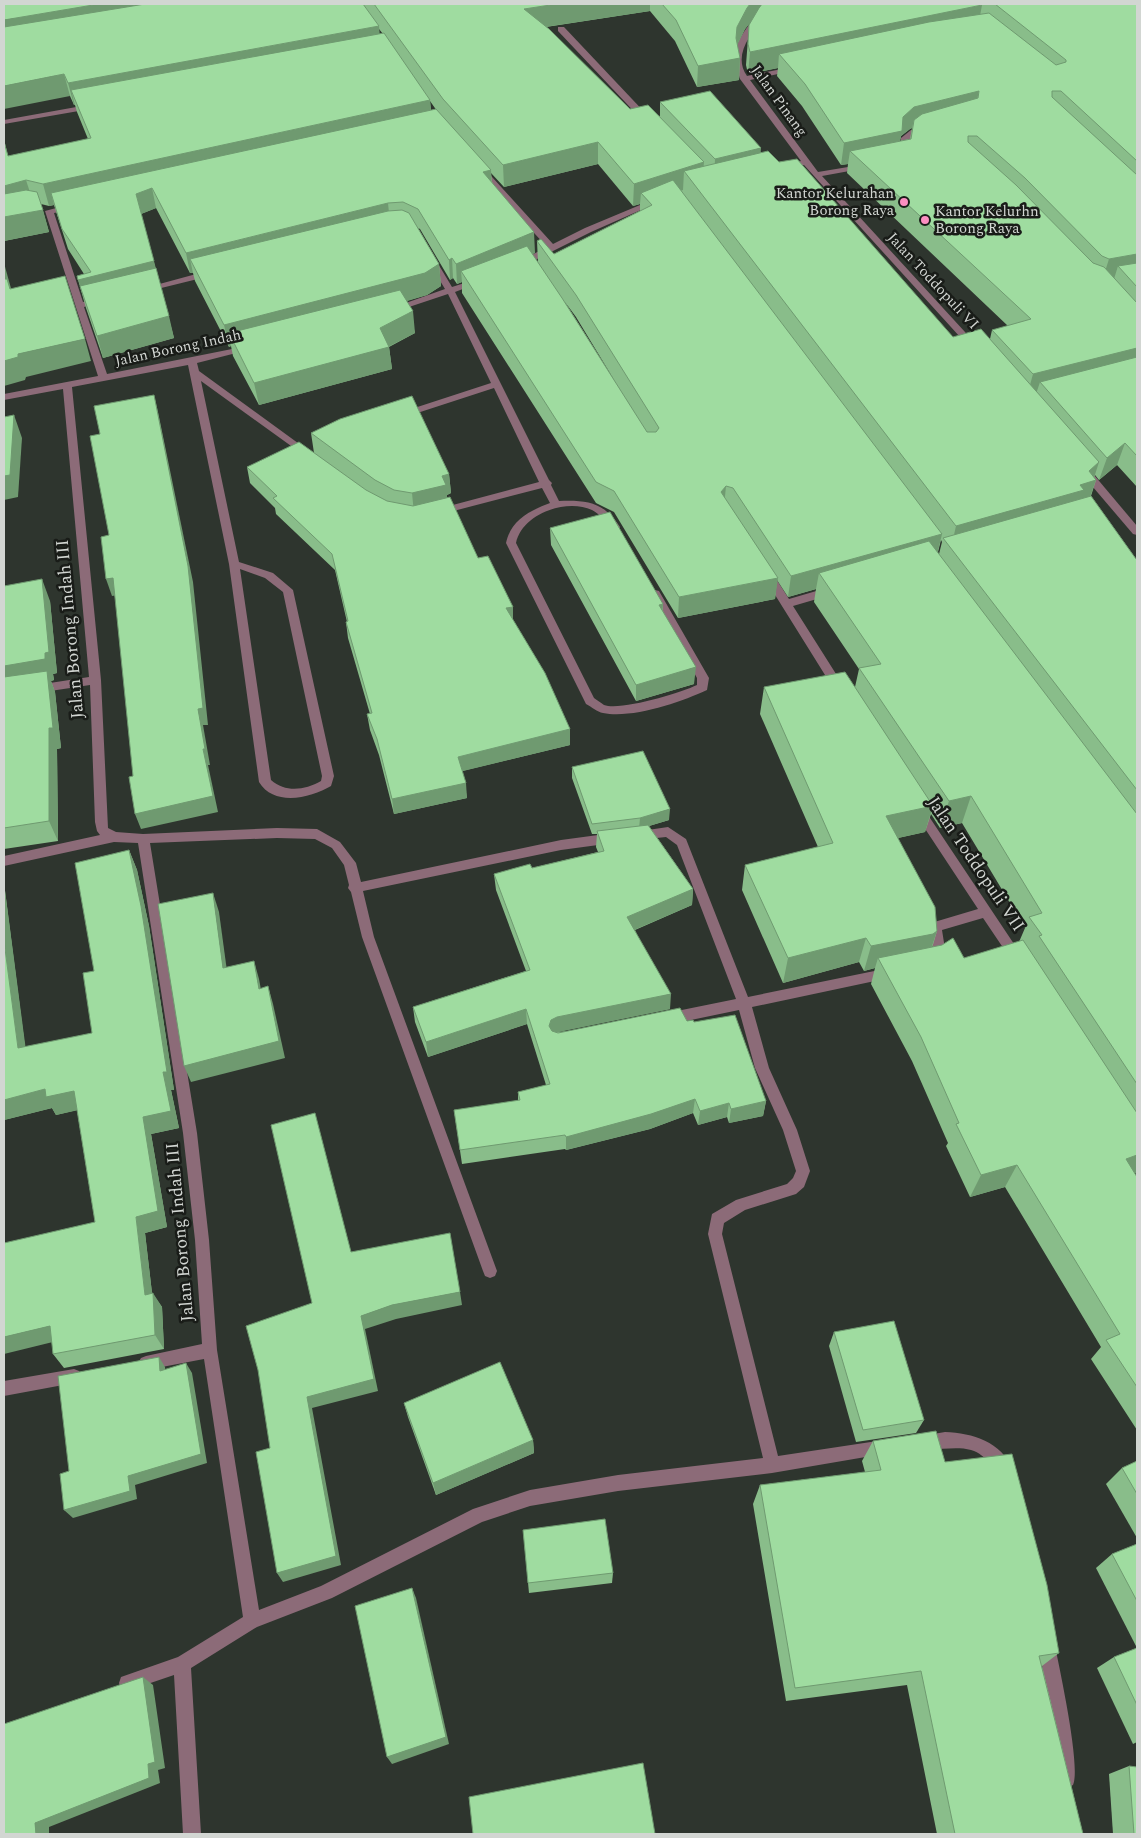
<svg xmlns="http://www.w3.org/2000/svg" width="1141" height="1838" font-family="Spectral,serif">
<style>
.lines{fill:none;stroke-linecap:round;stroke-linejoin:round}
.minor{fill:#8c6b78;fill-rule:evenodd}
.wall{fill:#89bd8a;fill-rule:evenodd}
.shaded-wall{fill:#6f9a70}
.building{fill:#9fdca0;stroke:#6f9a70}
.poi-dot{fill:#fc8fc1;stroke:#191c18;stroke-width:2}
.labels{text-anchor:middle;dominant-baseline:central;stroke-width:5;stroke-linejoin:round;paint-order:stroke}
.far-street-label{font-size:15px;fill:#d2d6d2;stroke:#191c18}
.far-poi-label{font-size:15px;fill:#d2d6d2;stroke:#191c18;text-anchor:end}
.street-label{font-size:18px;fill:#d2d6d2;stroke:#191c18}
</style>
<rect width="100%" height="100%" fill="#2e352e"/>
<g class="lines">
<g class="minor">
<path d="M767 4H775C761 22 729 51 747 76L796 66V70L750 80 818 172 866 164V168L822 176 976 344V348H970L804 165 785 169 781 167 801 161 740 79C739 75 736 70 735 65 731 41 753 20 767 4Z"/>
<polygon points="558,27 564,27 649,117 649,121 643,121 558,31"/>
<polygon points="93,104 97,106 96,108 4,124 4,120"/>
<polygon points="927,127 931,129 930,131 917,134 908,141 908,157 901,159 901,138 911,130"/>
<polygon points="477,167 483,167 553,244 585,228 652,200 659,202 591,232 521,267 517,264 518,262 547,247 477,171"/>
<path d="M71 204 75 207 74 209 54 213 83 302 102 297 107 300 84 307 107 374 252 345V349L197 363 199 371 313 454 311 456H305L201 381 239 562 273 573 293 590 334 776 331 786C311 798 274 807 259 782L229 564 188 365 72 387 101 680 108 828 116 832 143 834 277 828 317 829 340 842 356 863 361 882 561 840 613 833 617 835 619 838 617 841 613 843 561 850 363 891 374 937 497 1271 495 1276 490 1278 485 1276 483 1271 362 937 351 892 348 888 349 885 344 865 332 848 315 839 277 838 150 843 197 1133 209 1240 217 1350 259 1610 321 1586 473 1509 530 1490 618 1475 763 1458 708 1234 712 1214 736 1200 787 1184 793 1178 796 1171 783 1130 755 1068 739 1010 667 1025 662 1023 660 1019 662 1015 667 1013 736 999 677 845 666 837 638 840 634 838 632 835 634 832 668 827 686 839 748 997 889 968 894 969 895 973 894 977 889 978 752 1007 769 1068 797 1130 810 1171 804 1187 796 1194 745 1210 724 1223 722 1234 778 1456 884 1440 889 1443 892 1448 889 1453 772 1473 618 1491 530 1506 482 1522 332 1598 257 1627 191 1668 201 1834H183L174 1675 127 1691 121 1689 119 1683 121 1677 178 1657 243 1617 204 1359 146 1370 141 1368 138 1363 141 1358 146 1356 202 1344 195 1240 183 1133 138 843 114 842 4 866V856L100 835 97 831 95 822 90 685 4 698V690L89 677 63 389 4 400V394L98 376 45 211ZM240 569 265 578 283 592 322 776 321 781C305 790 286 793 271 780Z"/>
<path d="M431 256 434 257 452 287 477 279 481 282 455 292 549 480 552 483 551 485 559 501C587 500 604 502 620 527L619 529H611C606 522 600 514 592 510 566 498 522 514 516 543L594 698C597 700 601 703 604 705 621 711 680 693 697 685V678L650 594 655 590 659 591 709 678 707 690C681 702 632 719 603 713 597 712 592 707 586 704L506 543C511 520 529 511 550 503L542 488 438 515 434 514V510L539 482 494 388 405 417 402 418 397 415 399 413 491 383 448 294 394 312 389 309 445 289 427 259Z"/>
<polygon points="211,270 215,273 214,275 145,292 141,289"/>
<polygon points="1085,468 1089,469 1137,526 1137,535 1133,534 1081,473 1080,471"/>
<polygon points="767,570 771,571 789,599 830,587 834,588 835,591 834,594 793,606 843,685 845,688 843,691 835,691 762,574"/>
<polygon points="918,804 922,806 1020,953 1022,957 1020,961 1016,962 1012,961 983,918 942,930 945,949 940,965 935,966 930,965 929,961 933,949 929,927 931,923 978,909 914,812 912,809 914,806"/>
<polygon points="74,1369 79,1371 82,1376 79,1381 74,1383 4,1396 4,1381"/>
<path d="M945 1432C973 1433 1001 1442 1013 1469L1011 1475 1005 1477C992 1471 988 1455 971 1450 953 1445 929 1453 916 1447L913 1442 916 1437Z"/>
<path d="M1047 1638 1053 1640 1055 1646C1060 1671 1081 1767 1073 1785L1067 1788 1061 1785 1058 1779 1055 1748 1039 1646 1041 1640Z"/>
</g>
</g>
<g class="wall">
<path d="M4 4H1137V487L1117 465 1099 480 1095 475 1094 477 1096 480 1091 496 1136 559 1137 558V1172L1135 1173 1137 1177V1430L1091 1359 1101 1347 1005 1187 970 1197 946 1146 948 1143 912 1061 871 984 875 968 864 971 859 962 783 983 742 890 745 865 818 847 760 714 764 687H855L859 669 814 602 816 589 788 597 777 580 775 599 678 618 614 512 596 503 462 293V282L457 284 453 278 450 280 420 229 418 228 439 264 441 286 427 295 406 301 415 333 389 347 392 369 259 405 233 356 231 346 229 347 195 281 193 273H190L156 208 141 214 174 338 103 358 86 308 77 276 84 274 68 249 54 205 49 206 41 204 49 232 4 241V139L8 156 88 139 77 112 75 105H74L70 96ZM650 11 675 41 697 87 739 80 740 58 737 45 745 29 752 20 749 25 746 65 748 74 778 68 777 76 802 106 841 165 848 164 847 173 1008 326 992 330 990 339 953 337 779 162 761 152 660 102V116L630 109 546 27ZM379 29 383 34H379ZM430 101 437 111 431 110ZM912 128 910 139 900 141 901 136 910 129ZM598 164 633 206 640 204V211L554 254 537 241 538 262 532 254 535 253 492 182 491 173 504 187ZM565 302 576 317 616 383ZM941 540 942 542 939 554 938 552ZM931 814 940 828 962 823 1025 928 1019 942 964 958 932 948 937 931 898 838 925 832Z"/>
<polygon points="311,433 449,474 451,493 447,495 447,498 478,558 513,607 513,621 570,729 570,745 462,771 467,798 394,814 379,755 370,730 367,714 370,714 348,638 346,622 347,622 335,570 276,514 275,508 250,483 247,467 314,453"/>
<polygon points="550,528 663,604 663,611 694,684 636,701 551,545"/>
<polygon points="4,586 50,601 57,673 53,674 54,680 51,681 55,692 61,748 57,749 58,841 4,849"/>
<polygon points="572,767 669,820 649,826 693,889 692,905 635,930 670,1009 557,1032 687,1021 694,1022 766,1101 763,1116 729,1123 727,1117 698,1125 693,1113 650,1129 566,1150 565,1149 462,1164 454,1110 518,1101 518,1092 546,1085 527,1024 428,1057 415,1022 413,1007 526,971 496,890 494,874 532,868 598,852 596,847 597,834 592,834 572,778"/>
<polygon points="129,850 137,870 149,926 174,1090 171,1090 179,1128 151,1134 167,1227 145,1233 152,1293 162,1307 164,1349 64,1368 53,1354 95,1222 77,1110 56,1115 52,1108 4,1120 4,883 25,1047 92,1033 94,971"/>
<polygon points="834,1332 924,1420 916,1433 856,1442 829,1346"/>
<polygon points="404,1403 533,1440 534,1453 436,1495 408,1417"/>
<polygon points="873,1441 945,1462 1059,1653 1042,1666 1083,1834 937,1834 907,1685 786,1701 753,1504 760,1485 865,1472 862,1461"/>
<polygon points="1137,1461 1137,1538 1106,1484 1122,1468"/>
<polygon points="523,1530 613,1573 612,1583 529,1593"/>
<polygon points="1137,1544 1137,1648 1096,1568 1112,1554"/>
<polygon points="1137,1648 1137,1742 1133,1744 1097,1668 1114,1657"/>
<polygon points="1129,1766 1137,1834 1113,1834 1109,1774"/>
</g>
<g class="shaded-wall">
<polygon points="99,4 230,4 4,42 4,20"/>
<polygon points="557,4 650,4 650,11 525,30 524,9"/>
<polygon points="750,4 766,4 745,29 735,49 740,58 739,80 697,87 698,66 737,27 747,8"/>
<polygon points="982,5 978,27 779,54 778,68 748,74 750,52"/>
<polygon points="379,26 381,48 71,90 75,105 74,105 68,83"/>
<polygon points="64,74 70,96 4,109 4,86"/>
<polygon points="979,91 974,113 914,120 912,128 910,129 901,136 898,153 850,151 848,164 841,165 844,143 903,117 914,107"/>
<polygon points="430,100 432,122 51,193 54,205 49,206 43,184"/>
<polygon points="598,142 598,164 504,187 503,165"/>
<polygon points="761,148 759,170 714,181 715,159"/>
<polygon points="704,162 702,184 684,171 683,190 648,201 641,193 640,204 633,206 634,184"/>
<polygon points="491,170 492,190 483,172"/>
<polygon points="26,180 33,202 4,210 4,186"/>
<polygon points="152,188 156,208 141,214 136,194"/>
<polygon points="388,203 390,223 190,259 193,273 190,273 186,253"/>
<polygon points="43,210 49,232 4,241 4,217"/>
<polygon points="534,232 535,253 467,280 461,271 462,282 457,284 456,264"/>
<polygon points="1137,254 1137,275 1118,266 1114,279 1102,281 1109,259"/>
<polygon points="452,258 453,278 450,280 449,260"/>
<polygon points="154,261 159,281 82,291 78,280"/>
<polygon points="4,263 12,292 4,294"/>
<polygon points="439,264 441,286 427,295 404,302 229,333 231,346 229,347 224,325"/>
<polygon points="413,311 415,333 386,348 389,347 392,369 259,405 254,383 380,328"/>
<polygon points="169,316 174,338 103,358 97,336"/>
<polygon points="85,339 91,361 26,377 25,380 4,386 4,361 18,354"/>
<polygon points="1137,348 1137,369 1040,382 1036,394 1027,396 1033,374"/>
<polygon points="154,395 158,412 193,582 208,725 203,725 210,765 208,765 218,812 141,829 135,814 203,749 198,709"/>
<polygon points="14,415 22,438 18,497 4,500 4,476"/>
<polygon points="1125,443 1117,465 1099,480 1107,458"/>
<polygon points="1099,462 1093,481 1096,480 1087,506 951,548 956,526 1080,485 1089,471"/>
<polygon points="449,474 451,493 447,495 447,504 414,513 412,493 442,476"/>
<polygon points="726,486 724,507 721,492"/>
<polygon points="942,534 937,555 819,573 816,589 788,597 791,576"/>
<polygon points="113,578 118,595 112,596 106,579"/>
<polygon points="778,578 775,599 678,618 679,597"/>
<polygon points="42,579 50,601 57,673 53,674 54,680 51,681 55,692 61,748 57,749 58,841 49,821 4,688 4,666 45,653"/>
<polygon points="663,604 662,621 659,605"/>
<polygon points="513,607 513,623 506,608"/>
<polygon points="696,667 694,684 636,701 636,685"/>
<polygon points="570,729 570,745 459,772 458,757"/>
<polygon points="466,783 467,798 394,814 392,799"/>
<polygon points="971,796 962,823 940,828 949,801"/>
<polygon points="933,806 925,832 880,842 886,816"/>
<polygon points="670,809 669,820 639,829 640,818"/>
<polygon points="129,850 137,870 149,926 174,1090 171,1090 179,1128 151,1134 167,1227 145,1233 154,1310 145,1295 136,1217 143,1117 163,1072"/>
<polygon points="4,883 28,1066 18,1048 4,941"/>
<polygon points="693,889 692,905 627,933 627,917"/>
<polygon points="213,893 219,912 229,986 223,968"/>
<polygon points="937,931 929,955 878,958 875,968 864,971 871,946"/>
<polygon points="866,938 859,962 783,983 788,958"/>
<polygon points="254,961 259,979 264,1006 259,989"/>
<polygon points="268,986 273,1004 285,1058 191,1082 184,1066"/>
<polygon points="671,994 670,1009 558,1032 551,1035 549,1026 551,1020 557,1017"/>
<polygon points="526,1009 527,1024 428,1057 426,1042"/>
<polygon points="45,1089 74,1091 83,1109 56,1115 52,1108 4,1120 4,1100"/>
<polygon points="695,1099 693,1113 650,1129 566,1150 566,1137"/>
<polygon points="766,1101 763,1116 729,1123 731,1109"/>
<polygon points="729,1103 727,1117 698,1125 700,1111"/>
<polygon points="1137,1155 1137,1172 1111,1182 1126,1159"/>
<polygon points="1017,1165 1005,1187 970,1197 981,1175"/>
<polygon points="460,1292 462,1305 396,1319 365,1329 378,1391 312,1408 341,1565 283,1582 277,1573 307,1397 361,1316 392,1305"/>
<polygon points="153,1293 162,1307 164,1349 155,1335"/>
<polygon points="50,1326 61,1340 4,1354 4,1337"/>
<polygon points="159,1357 165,1367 166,1381 160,1371"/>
<polygon points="186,1363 192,1373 207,1463 135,1485 137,1499 73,1518 64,1510 128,1476"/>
<polygon points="533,1440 534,1453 436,1495 433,1483"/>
<polygon points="412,1588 416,1598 449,1744 392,1764 387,1757"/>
<polygon points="143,1677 153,1685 165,1768 158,1770 160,1783 49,1827 49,1834 36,1834 35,1823 148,1764"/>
</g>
<g class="building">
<polygon points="4,4 99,4 4,20"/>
<polygon points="145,4 363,4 379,26 68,83 64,74 4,86 4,27"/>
<polygon points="374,4 557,4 524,9 549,29 630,109 648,105 704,162 634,184 598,142 503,165 443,99"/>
<polygon points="662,4 750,4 747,8 737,27 736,38 740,58 698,66 676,20"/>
<polygon points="762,4 981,4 982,5 750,52 748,44 749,25 759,8"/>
<polygon points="995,4 1137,4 1137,161 1061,91 1052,91 1052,97 1137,175 1137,254 1109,259 1102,256 1025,178 977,136 968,136 968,142 1016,185 1093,263 1104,267 1137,303 1137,348 1033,374 992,330 1031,319 850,151 911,139 914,120 922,114 978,98 979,91 914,107 903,117 902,131 844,143 805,84 779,54 929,22 989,13 1056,65 1066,62 1066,60"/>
<polygon points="384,33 430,100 43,184 26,180 4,186 4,142 8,156 91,138 71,90"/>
<polygon points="710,91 761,148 715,159 660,102"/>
<polygon points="436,109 491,170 483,172 534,232 456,264 452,258 449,260 418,209 403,202 388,203 186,253 152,188 136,194 154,261 78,280 77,276 91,272 62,229 51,193"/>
<polygon points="768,151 779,162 797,159 953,337 981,329 1099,462 1089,471 1096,480 1080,485 1084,490 956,526 684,171"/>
<polygon points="673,180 942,534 791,576 733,488 726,486 721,492 778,578 679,597 614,491 596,482 461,271 527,246 562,298 647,432 656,432 659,428 576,295 537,241 541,239 554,254 652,205 641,193"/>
<polygon points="26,190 37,192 43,210 4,217 4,194"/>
<polygon points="402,210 409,213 439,264 425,273 402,279 224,325 190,259 388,211"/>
<polygon points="1137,263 1137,287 1118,266"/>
<polygon points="156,268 169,316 97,336 80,286"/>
<polygon points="65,276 85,339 18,354 18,357 4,361 4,279 7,279 10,289"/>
<polygon points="400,290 413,311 380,328 389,347 254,383 229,333"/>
<polygon points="1137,357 1137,456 1125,443 1107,458 1040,382"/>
<polygon points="154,395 188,566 203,708 198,709 205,749 203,749 213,796 135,814 129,777 133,776 113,578 106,579 101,537 109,535 90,436 100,434 94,406"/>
<polygon points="412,396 449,474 442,476 446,485 412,493 394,490 375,480 311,433 340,419"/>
<polygon points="14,415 10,475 4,476 4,417"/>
<polygon points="299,442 366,490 387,501 413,506 450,497 478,558 488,556 513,607 506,608 545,673 570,729 458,757 466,783 392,799 377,739 367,714 372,713 346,622 348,621 332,554 273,498 277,496 247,467"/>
<polygon points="1091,496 1136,559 1137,558 1137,790 943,538"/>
<polygon points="610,512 663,604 659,605 696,667 636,685 550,528"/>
<polygon points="929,541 1137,814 1137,1084 1039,936 1042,935 1029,917 1042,913 971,796 949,801 859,668 881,664 819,573"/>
<polygon points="42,579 49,652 45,653 45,659 4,666 4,586"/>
<polygon points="47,671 53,728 49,728 49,821 4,828 4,677"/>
<polygon points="845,672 933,806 886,816 935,907 937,931 933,934 871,946 866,938 788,958 745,865 833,843 764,687"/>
<polygon points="643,751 670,809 640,818 592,824 572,767"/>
<polygon points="648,825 693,889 627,917 671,994 557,1017 551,1020 549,1026 552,1031 558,1033 680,1008 687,1021 693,1020 694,1022 735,1015 766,1101 731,1109 729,1103 700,1111 695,1099 651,1114 566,1137 565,1135 460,1150 454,1110 520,1100 518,1092 550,1084 526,1009 426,1042 413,1007 530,970 494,874 530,864 532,868 604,851 597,831"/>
<polygon points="129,850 141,906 167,1072 163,1072 171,1111 143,1117 158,1211 136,1217 145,1295 153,1293 155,1335 53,1354 50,1326 4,1337 4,1243 95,1222 74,1091 46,1097 45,1089 4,1100 4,941 18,1048 92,1033 83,973 94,971 75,863"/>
<polygon points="213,893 223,968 254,961 259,989 268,986 279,1041 184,1066 158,904"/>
<polygon points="953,938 964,958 1023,940 1137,1113 1137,1155 1126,1159 1137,1177 1137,1387 1106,1340 1120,1334 1017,1165 981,1175 956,1124 959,1123 921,1037 878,958 942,945"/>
<polygon points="315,1113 351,1252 450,1233 460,1292 392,1305 361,1316 374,1379 307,1397 336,1556 277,1573 256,1452 270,1448 258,1370 246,1326 312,1303 271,1125"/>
<polygon points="894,1321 924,1420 863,1430 834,1332"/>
<polygon points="159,1357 160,1371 186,1363 201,1454 128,1476 130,1491 64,1510 60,1474 69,1471 58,1376"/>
<polygon points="500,1362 533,1440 433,1483 404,1403"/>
<polygon points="936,1431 945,1462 1012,1454 1047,1585 1059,1653 1039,1656 1083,1834 955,1834 921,1671 795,1688 760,1485 881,1470 873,1441"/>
<polygon points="1137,1461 1137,1494 1122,1468"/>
<polygon points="605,1519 613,1573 528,1583 523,1530"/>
<polygon points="1137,1544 1137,1601 1112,1554"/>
<polygon points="412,1588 446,1737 387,1757 355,1606"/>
<polygon points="1137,1648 1137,1705 1114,1657"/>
<polygon points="143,1677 155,1762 148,1764 149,1778 35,1823 36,1834 4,1834 4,1724"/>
<polygon points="643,1763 655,1834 473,1834 469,1797"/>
<polygon points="1129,1766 1137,1767 1137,1834 1134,1834"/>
</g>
<g class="poi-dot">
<circle cx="904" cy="202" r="5"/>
<circle cx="925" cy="220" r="5"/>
</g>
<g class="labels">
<g class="far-street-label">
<text transform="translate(779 101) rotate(54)">Jalan Pinang</text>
<text transform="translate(933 281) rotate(47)">Jalan Toddopuli VI</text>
<text transform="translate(178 348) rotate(-12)">Jalan Borong Indah</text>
</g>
<g class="far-poi-label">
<text x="894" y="193">Kantor Kelurahan<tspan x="894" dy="17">Borong Raya</tspan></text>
<text x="935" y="211" text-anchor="start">Kantor Kelurhn<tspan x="935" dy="17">Borong Raya</tspan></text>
</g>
<g class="street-label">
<text transform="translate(70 629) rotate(-95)">Jalan Borong Indah III</text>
<text transform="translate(976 864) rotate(56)">Jalan Toddopuli VII</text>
<text transform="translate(180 1232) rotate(-95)">Jalan Borong Indah III</text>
</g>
</g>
<rect width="1141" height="1838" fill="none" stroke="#d2d6d2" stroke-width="10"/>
</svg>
